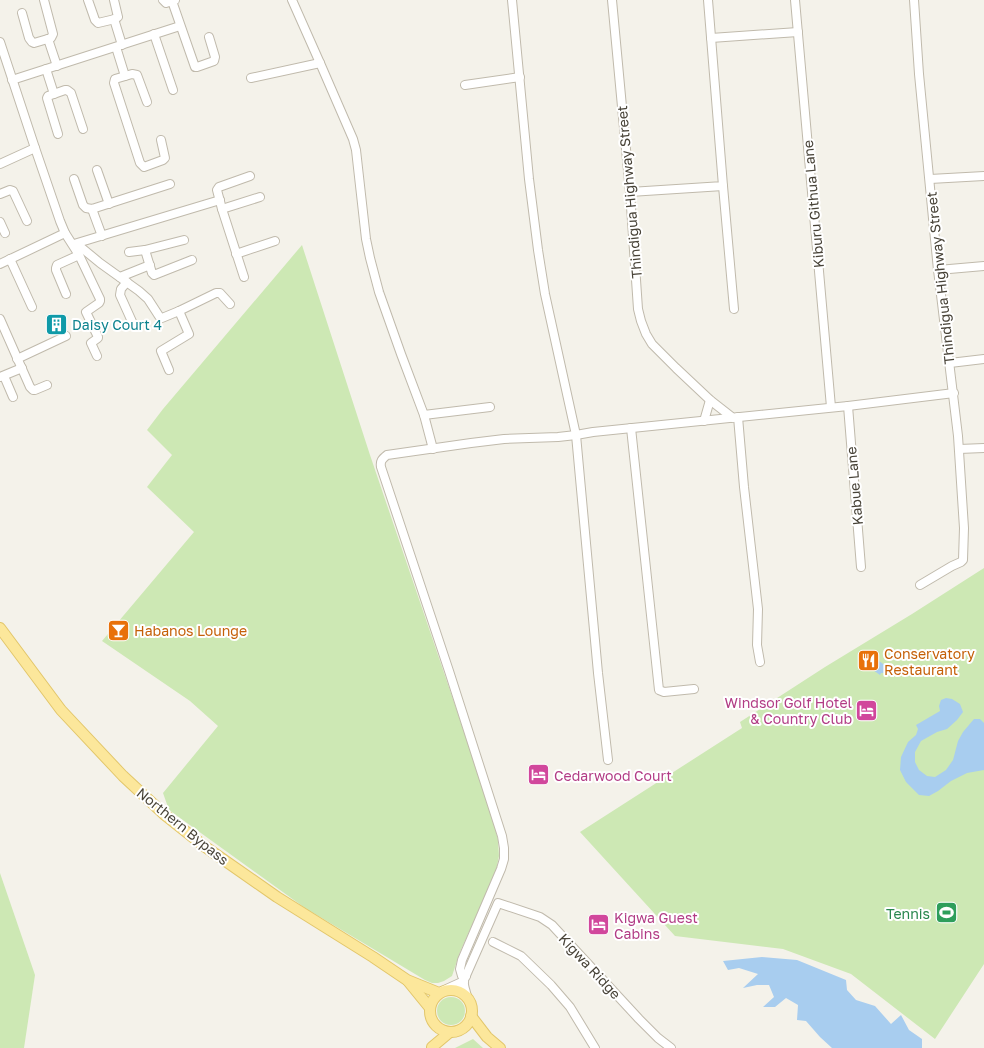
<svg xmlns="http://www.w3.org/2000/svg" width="984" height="1048" font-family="'Golos Text',sans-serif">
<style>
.green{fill:#cde8b4}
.water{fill:#a8cdef}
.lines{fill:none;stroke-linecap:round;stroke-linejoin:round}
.minor-casing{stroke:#c0baac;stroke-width:10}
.major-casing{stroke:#e2c66a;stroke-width:12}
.minor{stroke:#fff;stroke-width:8}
.major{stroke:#fce79b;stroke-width:10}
.labels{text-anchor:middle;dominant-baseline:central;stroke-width:4;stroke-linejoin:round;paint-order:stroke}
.street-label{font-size:14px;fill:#484338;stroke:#fff}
.culture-label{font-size:14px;fill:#0d838f;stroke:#fff;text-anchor:start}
.food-label{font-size:14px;fill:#c56008;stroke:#fff;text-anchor:start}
.hotel-label{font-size:14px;fill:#b23c85;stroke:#fff;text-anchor:start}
.leisure-label{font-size:14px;fill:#27864d;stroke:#fff;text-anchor:end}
</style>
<rect width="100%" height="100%" fill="#f4f2ea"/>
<g class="green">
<polygon points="302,245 370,455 455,705 493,819 498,840 499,856 496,871 460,952 452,976 444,981 438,983 432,983 425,980 305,908 169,810 163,793 218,726 190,701 102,641 194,532 147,487 172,455 147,430 163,409"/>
<polygon points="984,568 984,964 935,1039 851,974 783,949 675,936 580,832 742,728 740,722 825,667 912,614"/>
<polygon points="0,873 35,975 24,1048 0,1048"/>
<circle cx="451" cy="1011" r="14"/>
<polygon points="473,1039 483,1048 455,1048"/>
</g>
<g class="water">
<polygon points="879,661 886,666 885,667 887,671 886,673 881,673 880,675 873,670 874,669 872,667 873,663 875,662 878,662"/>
<polygon points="946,698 952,699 960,704 963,712 957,720 947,729 937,732 921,741 915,752 915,762 919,770 927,776 935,777 946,770 953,760 958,741 963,732 974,719 980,719 984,723 984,770 967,773 951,781 938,791 929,796 919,795 906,782 900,770 901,757 908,742 916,735 918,729 916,725 940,711 939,706 941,700"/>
<polygon points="762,957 797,960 846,980 847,990 856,1000 875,1006 891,1024 901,1015 909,1030 922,1039 922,1048 832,1048 820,1037 806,1021 797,1020 798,1005 786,998 775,1007 763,1007 774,997 769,985 757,985 743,988 758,974 739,968 728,970 723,961"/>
</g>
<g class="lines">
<defs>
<g id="minor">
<polyline points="88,0 95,20 98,23 115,19 118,17 114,0"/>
<polyline points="163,0 166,3 175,0"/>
<polyline points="292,0 320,63 353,139 356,150 366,239 370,258 379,292 401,354 424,415 433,449"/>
<polyline points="512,0 529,179 538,250 545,294 576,435 598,673 608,760"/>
<polyline points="612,0 630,192 638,309 641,321 646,334 652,344 676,368 710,400 733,418"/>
<polyline points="795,0 831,407"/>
<polyline points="914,0 919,74 938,270 958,436 964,528 963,560 961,562 952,566 920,585"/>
<polyline points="172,1 195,67 197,67 214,61 215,57 209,37"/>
<polyline points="22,13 29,38 32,42 34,43 51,38 53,34 44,0"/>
<polyline points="114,19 122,45"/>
<polyline points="154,34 173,90"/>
<polyline points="711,38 798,32"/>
<polyline points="48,39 57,66"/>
<polyline points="0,42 35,148 60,221 65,233 79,255 100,299 100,301 99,303 86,312 98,337 98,338 91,343 97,356"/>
<polyline points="116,47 125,76"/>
<polyline points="46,69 54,94"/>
<polyline points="251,78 320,63"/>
<polyline points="12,80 180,26"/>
<polyline points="465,85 520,77"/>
<polyline points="147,102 137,75 132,74 115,79 114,83 140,163 144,167 163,160 165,158 161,140"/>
<polyline points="58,134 47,98 48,96 65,90 67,90 71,93 83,129"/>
<polyline points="0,164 35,148"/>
<polyline points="97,170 109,204"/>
<polyline points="74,179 83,205 86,208 92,209 170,184"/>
<polyline points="930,179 984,176"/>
<polyline points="723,186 734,309"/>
<polyline points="630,192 723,186 708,0"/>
<polyline points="0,194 10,190 13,191 27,221"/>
<polyline points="92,209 102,236"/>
<polyline points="222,209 260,197"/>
<polyline points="0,222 5,233"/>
<polyline points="74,244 220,200"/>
<polyline points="77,244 100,263 139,291 148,299 159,316 162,318 179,311 216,293 220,293 230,304"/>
<polyline points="145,250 152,273 154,275 192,260"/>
<polyline points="129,252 145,250 184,240"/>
<polyline points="236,254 275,241"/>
<polyline points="10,259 32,307"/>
<polyline points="0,264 65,233"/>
<polyline points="938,270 984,266"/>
<polyline points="120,277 150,265"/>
<polyline points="244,277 222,209 217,190 219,187 250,176"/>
<polyline points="127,282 121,289 120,295 134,326"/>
<polyline points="66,294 56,270 56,268 57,265 79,255"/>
<polyline points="0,319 30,387 33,390 35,390 47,385"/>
<polyline points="17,359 66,336"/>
<polyline points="950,363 984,359"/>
<polyline points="169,370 161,351 189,334 179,311"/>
<polyline points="4,376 13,397"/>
<polyline points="0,377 22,368"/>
<polyline points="848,406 861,567"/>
<polyline points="424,415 490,407"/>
<polyline points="738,417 744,487 758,609 757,645 760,662"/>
<polyline points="704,421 710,400"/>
<polyline points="631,428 659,690 664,692 694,689"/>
<polyline points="959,449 984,448"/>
<polyline points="493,942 521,956 551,985 570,1007 595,1048"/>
<path d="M466 976H462L460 969 462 960 501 869 504 859V848L502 836 449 671 381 467C380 461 382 459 387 455L471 443 504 439 558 437 576 435 593 432 848 406 954 393"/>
<polyline points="464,980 498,903 540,917 552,925 639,1019 658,1038 671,1048"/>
<path d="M464 981C463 987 467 992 467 998"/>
<polyline points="442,991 464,981"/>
</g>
<g id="major">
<polyline points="0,628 61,710 123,776 165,815 204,846 277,897 373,957 407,980 439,993"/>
<polyline points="408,981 430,1008"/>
<circle cx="451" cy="1011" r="21"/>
<polyline points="471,1016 487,1037 500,1048"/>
<polyline points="432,1047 450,1032"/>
</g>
</defs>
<use href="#minor" class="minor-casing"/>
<use href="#major" class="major-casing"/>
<use href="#minor" class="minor"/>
<use href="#major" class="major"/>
</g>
<defs>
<symbol id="building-square" viewBox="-11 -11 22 22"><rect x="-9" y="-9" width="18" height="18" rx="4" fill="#0f9aa8" stroke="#fff"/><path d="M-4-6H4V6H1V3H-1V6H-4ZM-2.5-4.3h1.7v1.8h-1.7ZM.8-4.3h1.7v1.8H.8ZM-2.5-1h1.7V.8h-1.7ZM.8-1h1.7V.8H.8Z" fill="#fff"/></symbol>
<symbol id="bar-square" viewBox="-11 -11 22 22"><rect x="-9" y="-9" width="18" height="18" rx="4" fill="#e8710a" stroke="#fff"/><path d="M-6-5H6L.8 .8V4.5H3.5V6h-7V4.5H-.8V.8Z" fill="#fff"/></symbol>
<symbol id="restaurant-square" viewBox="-11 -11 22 22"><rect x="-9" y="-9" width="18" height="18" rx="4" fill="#e8710a" stroke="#fff"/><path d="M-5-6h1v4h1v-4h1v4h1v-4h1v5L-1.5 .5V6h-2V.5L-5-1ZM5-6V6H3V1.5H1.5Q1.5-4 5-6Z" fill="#fff"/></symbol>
<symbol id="hotel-square" viewBox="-11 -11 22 22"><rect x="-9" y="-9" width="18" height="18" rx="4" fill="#d1479c" stroke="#fff"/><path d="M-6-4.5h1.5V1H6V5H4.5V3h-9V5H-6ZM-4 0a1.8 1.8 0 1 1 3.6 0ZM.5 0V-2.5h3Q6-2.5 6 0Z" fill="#fff"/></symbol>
<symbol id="stadium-square" viewBox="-11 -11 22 22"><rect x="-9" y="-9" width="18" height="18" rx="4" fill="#2e9e5b" stroke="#fff"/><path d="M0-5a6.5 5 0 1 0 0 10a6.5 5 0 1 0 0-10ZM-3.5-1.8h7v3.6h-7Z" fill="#fff"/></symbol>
</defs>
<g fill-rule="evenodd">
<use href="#building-square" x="44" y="312" width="25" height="25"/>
<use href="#bar-square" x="106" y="618" width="25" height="25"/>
<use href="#restaurant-square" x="856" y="648" width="25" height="25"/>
<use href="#hotel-square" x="854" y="698" width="25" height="25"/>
<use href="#hotel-square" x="526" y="762" width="25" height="25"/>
<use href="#stadium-square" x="934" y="900" width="25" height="25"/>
<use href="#hotel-square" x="586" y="912" width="25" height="25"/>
</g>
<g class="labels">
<g class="street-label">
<text transform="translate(629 192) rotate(-95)">Thindigua Highway Street</text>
<text transform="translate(813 204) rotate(-95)">Kiburu Githua Lane</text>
<text transform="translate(940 278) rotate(-96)">Thindigua Highway Street</text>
<text transform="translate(854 486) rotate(-95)">Kabue Lane</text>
<text transform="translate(183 826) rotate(39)">Northern Bypass</text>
<text transform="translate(590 966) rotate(47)">Kigwa Ridge</text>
</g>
<g class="culture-label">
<text x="72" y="324">Daisy Court 4</text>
</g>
<g class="food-label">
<text x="134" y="630">Habanos Lounge</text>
<text x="884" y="653">Conservatory<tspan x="884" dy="16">Restaurant</tspan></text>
</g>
<g class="hotel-label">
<text x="852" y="702" text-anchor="end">Windsor Golf Hotel<tspan x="852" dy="16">&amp; Country Club</tspan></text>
<text x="554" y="775">Cedarwood Court</text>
<text x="614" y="917">Kigwa Guest<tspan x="614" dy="16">Cabins</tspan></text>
</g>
<g class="leisure-label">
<text x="930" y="913">Tennis</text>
</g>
</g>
</svg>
